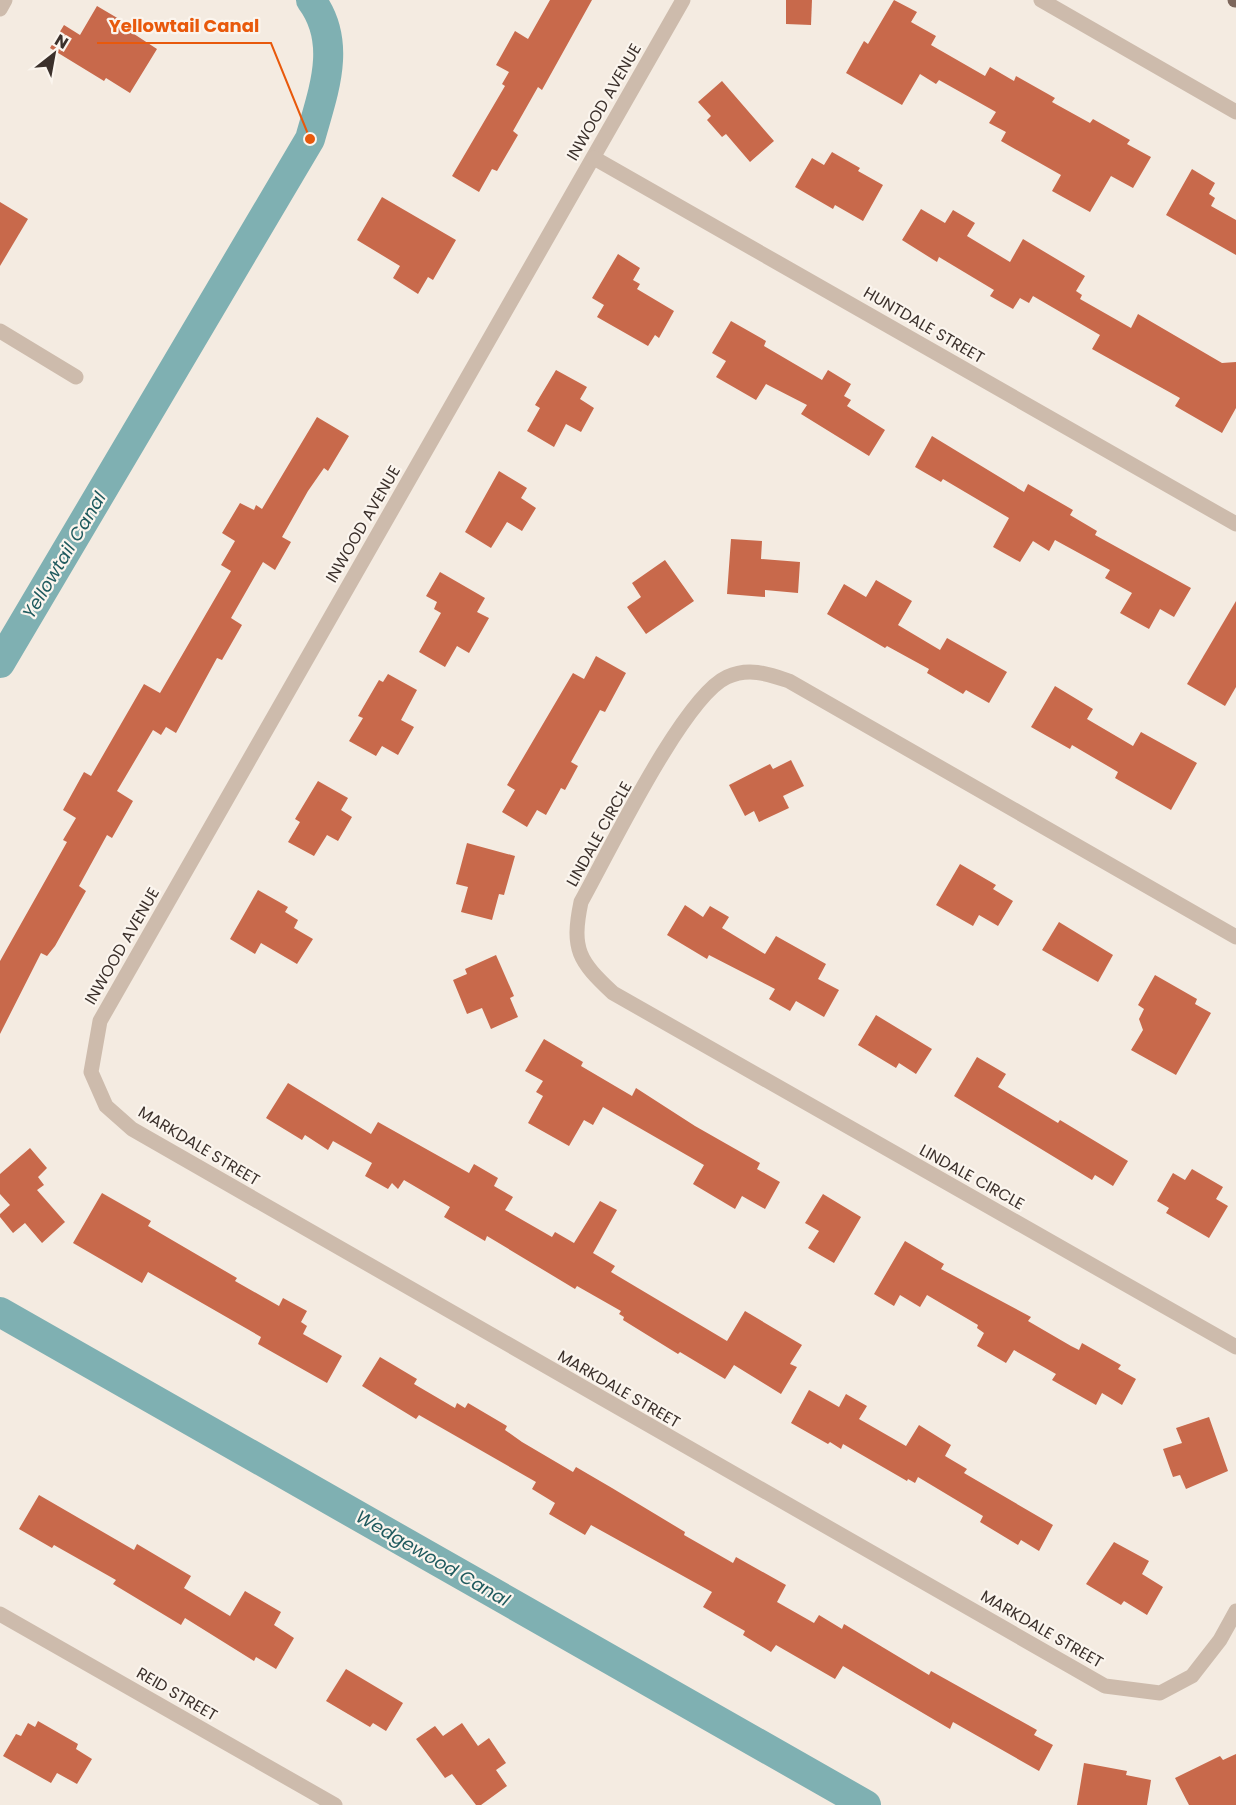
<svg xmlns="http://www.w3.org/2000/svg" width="1236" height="1805" font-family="Poppins,sans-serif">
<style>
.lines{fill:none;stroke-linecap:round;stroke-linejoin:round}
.canal{stroke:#7fb0b2;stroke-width:30}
.building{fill:#c8694b}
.minor{stroke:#cdbbac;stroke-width:15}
.major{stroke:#7d675c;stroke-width:15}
.labels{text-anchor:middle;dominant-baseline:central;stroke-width:4.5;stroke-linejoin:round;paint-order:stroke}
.street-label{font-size:16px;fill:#3b302b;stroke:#fbf5ee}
.water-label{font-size:18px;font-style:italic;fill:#1f5a5e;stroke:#fbf5ee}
.leader{fill:none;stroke:#e8590c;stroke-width:2}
.callout-dot{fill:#e8590c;stroke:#fbf5ee;stroke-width:2}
.callout-label{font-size:18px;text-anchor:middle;font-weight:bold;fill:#e8590c;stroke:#fbf5ee;stroke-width:4.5;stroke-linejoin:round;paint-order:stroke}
</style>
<rect width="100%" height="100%" fill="#f4ebe1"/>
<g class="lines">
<g class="canal">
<path d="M0 663 310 139C323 92 343 43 311 0"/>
<polyline points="0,1312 866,1805"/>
</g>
</g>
<g class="building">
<polygon points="550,0 592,0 542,90 538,87 513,131 518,135 497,171 492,169 479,192 452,176 505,86 502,84 509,72 496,65 515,31 528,39"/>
<polygon points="786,0 812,0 811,25 786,24"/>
<polygon points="894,0 917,12 911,22 936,36 931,45 985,76 990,67 1014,81 1016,76 1055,98 1052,102 1090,123 1093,119 1130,140 1127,144 1151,157 1133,188 1111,176 1090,212 1052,191 1061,175 1001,141 1006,132 989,123 996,112 939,80 936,84 920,74 902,105 846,73 864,41 868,44"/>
<polygon points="97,6 136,29 134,34 157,49 130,93 106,78 104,81 50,48 64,25 80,35"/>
<polygon points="722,81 774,141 750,162 726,134 722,137 707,120 711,116 698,102"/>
<polygon points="832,152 860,168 858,171 883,185 863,221 835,205 833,209 795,187 812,158 824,165"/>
<polygon points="1192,169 1215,183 1209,194 1215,198 1211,206 1236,220 1236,255 1166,215"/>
<polygon points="382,197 456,240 433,280 428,277 418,294 393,278 400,266 357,240"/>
<polygon points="0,202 28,219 0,266"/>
<polygon points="921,209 945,223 953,210 975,223 967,236 1010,262 1023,239 1085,276 1076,291 1082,295 1080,299 1131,328 1138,314 1222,363 1236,362 1236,408 1222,433 1175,406 1180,398 1092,349 1100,335 1033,296 1029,303 1020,298 1013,309 990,296 994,290 939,257 937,262 902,240"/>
<polygon points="618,254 640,268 633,280 640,284 637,289 674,311 659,338 655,335 648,346 597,317 604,305 592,298"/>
<polygon points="731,321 766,341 764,346 822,380 828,370 851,384 844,396 851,400 847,406 885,430 869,456 801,414 807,405 766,384 756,400 716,377 726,361 712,353"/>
<polygon points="556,370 587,387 580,399 594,408 581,432 566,424 554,447 527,431 540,408 535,405"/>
<polygon points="317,417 349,436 328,471 324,468 308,491 282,537 291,542 275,570 263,562 231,618 242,625 222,660 217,658 176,733 166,727 161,735 153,730 117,791 133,801 112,838 107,835 79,886 86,891 55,946 47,956 41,953 0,1034 0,961 67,842 63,840 76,818 63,810 84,772 91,776 144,684 160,693 231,571 221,565 235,541 222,533 240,503 254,510 256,505 262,509"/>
<polygon points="932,436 1024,492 1028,484 1073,510 1070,515 1097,531 1095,535 1191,588 1174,617 1160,609 1149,629 1120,613 1132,593 1105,578 1110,570 1055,540 1049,551 1033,541 1020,562 993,547 1009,518 943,479 941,482 915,467"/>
<polygon points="499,471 527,488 521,498 536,508 522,531 507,522 491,548 465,532"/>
<polygon points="731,539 762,541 761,559 800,562 798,593 765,590 765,597 727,594"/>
<polygon points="665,560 694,601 646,634 627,607 641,597 632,583"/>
<polygon points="440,572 485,598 477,612 489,618 469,653 457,646 445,667 419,652 441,613 434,609 437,602 426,596"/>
<polygon points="876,580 912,601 898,625 940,650 947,638 1007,672 989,703 966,690 963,694 927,673 929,669 887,646 885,648 827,614 844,584 866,597"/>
<polygon points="1236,601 1236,687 1225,706 1187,684"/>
<polygon points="596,656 626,673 605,712 600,710 571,762 578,766 565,790 561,788 546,815 537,810 527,827 502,812 515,790 507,785 573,673 584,679"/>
<polygon points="388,674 417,690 401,720 414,727 398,755 382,746 376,756 349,741 363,718 358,716 379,680 383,682"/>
<polygon points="1055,686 1093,709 1087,719 1133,746 1141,732 1197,763 1171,810 1115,778 1118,772 1072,745 1070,749 1031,727"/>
<polygon points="791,760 804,786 783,796 789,808 759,822 754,811 745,816 729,785 770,764 773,769"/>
<polygon points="318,781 348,798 341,810 352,817 338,841 327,835 314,856 288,842 300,822 295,819"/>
<polygon points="467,843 515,856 504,895 499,894 492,920 461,912 468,887 456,884"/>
<polygon points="960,864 996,885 993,889 1013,901 998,926 979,915 973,926 936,905"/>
<polygon points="258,890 288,907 285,912 298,920 294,928 313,939 297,964 261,943 255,954 230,939"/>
<polygon points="685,905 703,917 710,906 729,917 722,928 765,954 776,936 826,964 818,979 839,990 824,1017 796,1001 790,1011 769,999 775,989 709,955 707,959 667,935"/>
<polygon points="1059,922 1113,955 1098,982 1042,950"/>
<polygon points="496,955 514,996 510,998 518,1017 491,1029 482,1008 467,1014 453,980 467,974 465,969"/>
<polygon points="1155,975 1197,999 1195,1004 1211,1013 1176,1075 1131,1050 1143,1030 1139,1019 1144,1009 1138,1005"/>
<polygon points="876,1015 932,1049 916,1074 899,1063 896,1068 858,1045"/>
<polygon points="544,1039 583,1062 581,1066 632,1096 636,1088 695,1126 760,1163 757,1169 780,1182 765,1209 742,1196 735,1209 693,1184 704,1165 603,1107 593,1125 584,1120 569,1146 528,1123 543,1096 536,1092 543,1081 525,1071"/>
<polygon points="977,1057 1006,1074 998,1087 1058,1123 1060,1120 1128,1161 1113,1186 1095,1175 1092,1180 954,1096"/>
<polygon points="288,1083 371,1134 378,1122 469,1173 474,1164 498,1178 494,1186 513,1197 505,1210 552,1237 555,1232 574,1243 600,1201 617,1210 593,1253 615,1266 611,1272 727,1341 745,1311 802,1345 790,1364 797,1367 781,1394 734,1365 725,1379 680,1352 678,1354 623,1320 624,1317 619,1314 621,1311 577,1286 575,1289 487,1236 485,1241 444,1217 450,1207 404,1180 398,1189 392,1183 388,1189 365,1176 372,1163 333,1141 328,1150 305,1135 302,1140 266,1118"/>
<polygon points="30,1148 47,1168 38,1177 44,1185 37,1190 65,1222 42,1243 25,1223 13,1233 0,1217 0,1214 10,1205 0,1194 0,1174"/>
<polygon points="1192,1169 1223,1187 1216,1199 1228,1206 1209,1238 1166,1213 1169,1208 1157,1201 1173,1173 1185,1180"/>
<polygon points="102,1193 151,1221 148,1226 237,1278 235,1281 279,1306 283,1298 307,1311 301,1322 307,1326 303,1334 342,1356 327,1383 258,1344 261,1337 148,1272 142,1283 73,1243"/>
<polygon points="823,1194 861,1217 834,1263 808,1248 819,1231 805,1223"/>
<polygon points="905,1241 944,1264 941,1269 1031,1317 1028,1321 1071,1346 1079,1350 1082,1343 1121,1365 1118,1369 1136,1379 1122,1405 1102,1393 1096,1405 1052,1380 1056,1374 1014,1350 1006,1363 977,1346 984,1333 977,1328 978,1325 927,1295 920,1307 900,1295 894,1306 874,1294"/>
<polygon points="380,1357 417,1379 414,1384 455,1408 457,1403 465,1408 468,1403 507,1426 505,1430 522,1442 573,1472 576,1467 612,1488 685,1532 684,1535 733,1563 736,1557 786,1585 777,1602 814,1623 819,1615 842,1629 844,1624 929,1675 931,1671 1037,1730 1034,1735 1053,1745 1039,1771 953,1722 950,1729 843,1666 835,1679 776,1645 771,1652 743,1635 745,1631 703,1607 712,1592 591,1525 585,1535 549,1514 555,1503 532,1489 536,1482 419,1415 416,1419 362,1386"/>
<polygon points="809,1390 839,1407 846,1394 867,1406 859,1419 906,1446 919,1425 951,1445 945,1456 967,1469 964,1473 1053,1525 1039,1551 1021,1540 1018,1545 980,1522 983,1516 918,1477 915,1483 908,1479 907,1481 843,1444 841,1449 830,1442 828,1444 791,1423"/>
<polygon points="1209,1417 1228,1471 1186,1489 1180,1475 1173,1477 1163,1449 1182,1443 1176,1428"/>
<polygon points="39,1495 134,1550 137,1544 191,1576 184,1588 230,1616 245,1591 281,1612 274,1625 294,1638 276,1669 256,1657 254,1661 185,1618 181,1625 113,1584 116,1580 54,1545 52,1548 19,1529"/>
<polygon points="1114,1542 1149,1561 1142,1574 1163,1587 1147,1615 1124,1601 1121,1605 1086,1584"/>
<polygon points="346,1669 403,1703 386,1731 373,1723 370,1727 326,1701"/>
<polygon points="38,1721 78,1744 76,1749 92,1759 77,1784 57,1773 51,1783 3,1756 16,1734 21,1736 28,1723 35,1727"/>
<polygon points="462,1723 478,1746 489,1738 506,1763 496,1770 507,1786 481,1805 476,1805 452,1774 445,1778 416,1739 435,1726 443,1736"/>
<polygon points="1236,1754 1236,1805 1189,1805 1175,1778 1220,1756 1223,1760"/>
<polygon points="1084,1763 1127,1771 1126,1775 1151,1780 1147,1805 1077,1805"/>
</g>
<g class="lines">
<g class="minor">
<polyline points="683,0 100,1021 91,1072 106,1106 132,1129 1105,1686 1160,1693 1192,1676 1220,1640 1236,1611"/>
<polyline points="1041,0 1236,112"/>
<polyline points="0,9 5,0"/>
<polyline points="594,158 1236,524"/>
<polyline points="0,331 76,377"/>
<path d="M1236 937 789 681C768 674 749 667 727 677 683 697 608 854 581 902 571 950 579 961 613 993L1236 1347"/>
<polyline points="0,1614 335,1805"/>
</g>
<polyline class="major" points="1235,0 1236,0"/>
</g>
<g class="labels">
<g class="street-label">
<text transform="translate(604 102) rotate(-60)">INWOOD AVENUE</text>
<text transform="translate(924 325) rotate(30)">HUNTDALE STREET</text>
<text transform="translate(363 524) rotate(-60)">INWOOD AVENUE</text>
<text transform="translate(599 834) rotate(-61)">LINDALE CIRCLE</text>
<text transform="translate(122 946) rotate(-60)">INWOOD AVENUE</text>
<text transform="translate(199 1146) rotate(31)">MARKDALE STREET</text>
<text transform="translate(972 1177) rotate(29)">LINDALE CIRCLE</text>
<text transform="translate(619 1389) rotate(30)">MARKDALE STREET</text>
<text transform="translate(1042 1629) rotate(30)">MARKDALE STREET</text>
<text transform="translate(177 1694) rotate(30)">REID STREET</text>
</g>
<g class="water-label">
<text transform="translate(64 555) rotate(-59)">Yellowtail Canal</text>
<text transform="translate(433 1558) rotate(30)">Wedgewood Canal</text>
</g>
</g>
<path class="leader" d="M310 139L271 43H97"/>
<circle class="callout-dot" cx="310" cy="139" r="6"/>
<g class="callout-label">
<text x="184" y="32">Yellowtail Canal</text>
</g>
<g transform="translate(54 54) rotate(31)" stroke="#fbf5ee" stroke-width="4.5" paint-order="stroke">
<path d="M0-4.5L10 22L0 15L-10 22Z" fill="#3b302b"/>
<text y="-9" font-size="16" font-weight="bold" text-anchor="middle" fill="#3b302b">N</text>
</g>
</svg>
